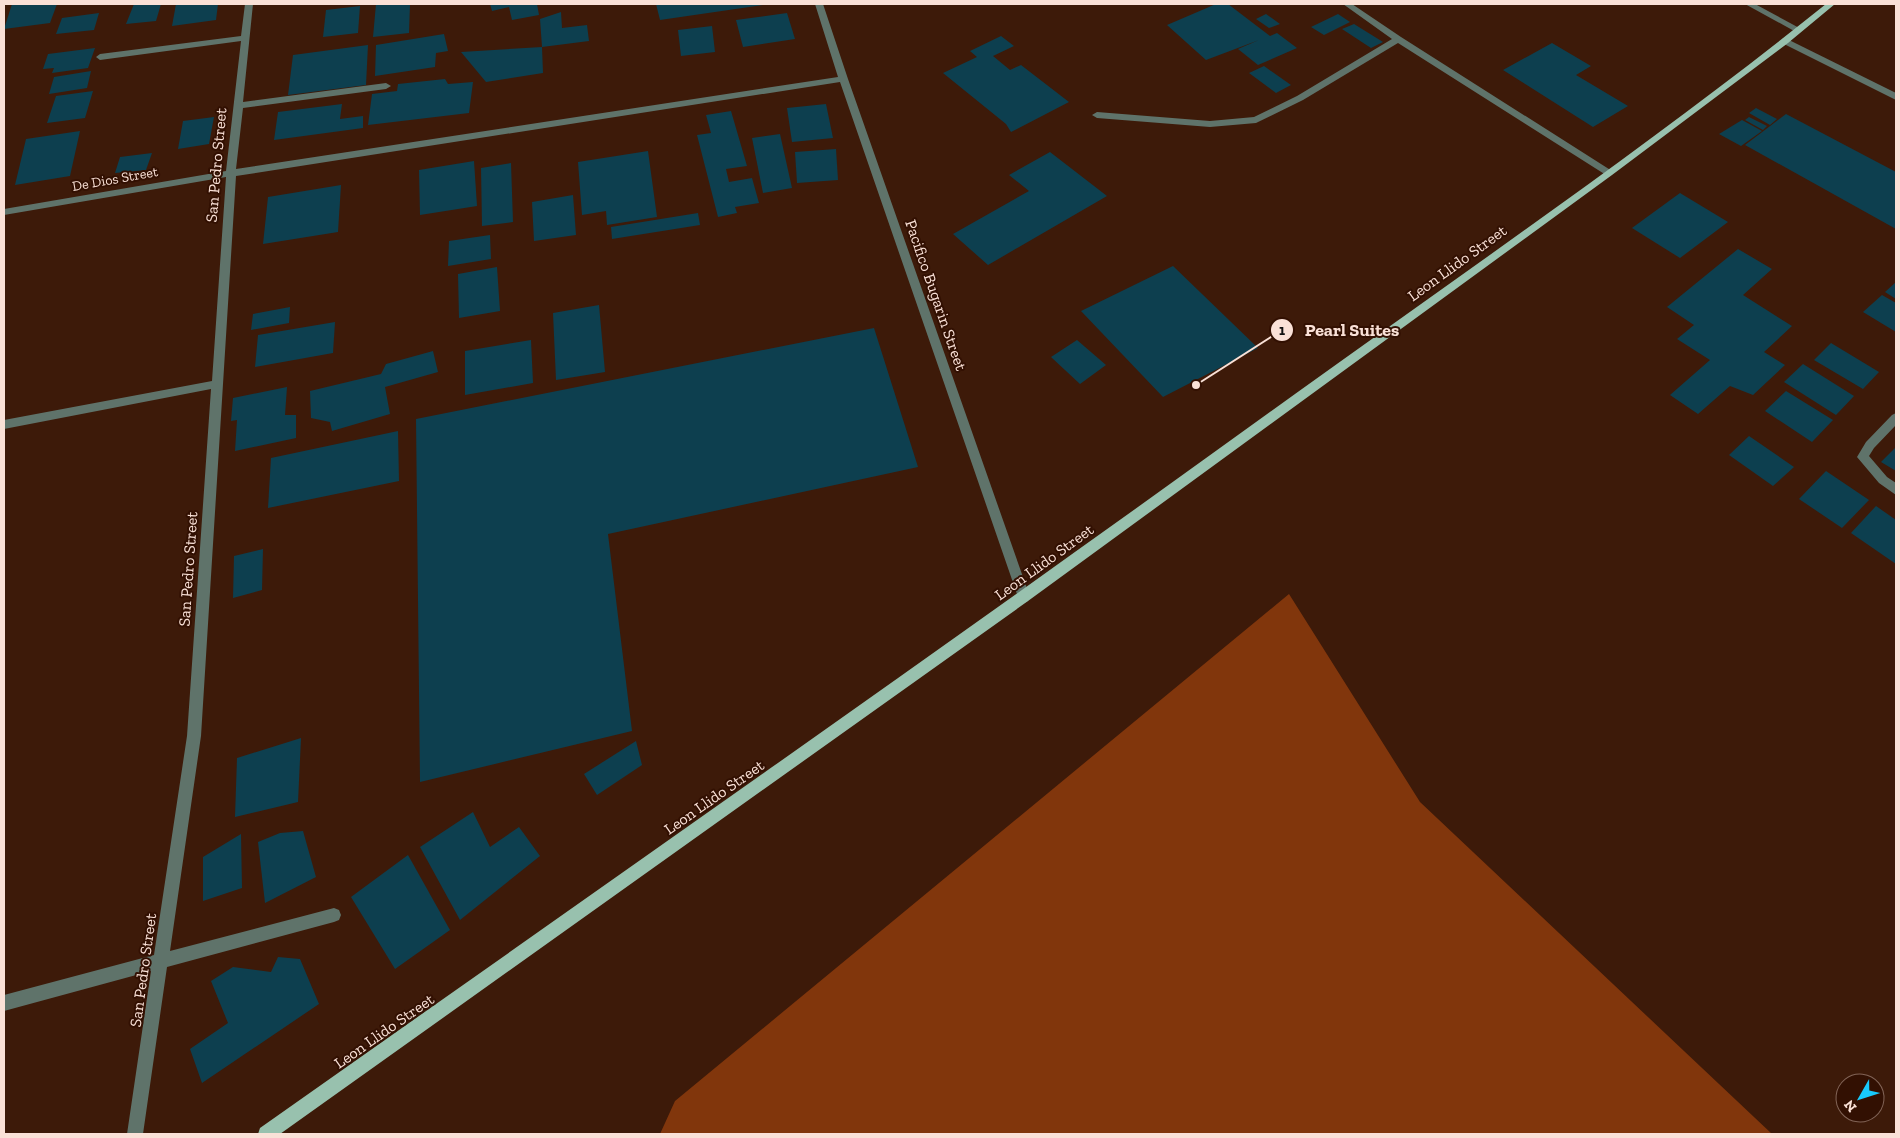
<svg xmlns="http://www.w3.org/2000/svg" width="1900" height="1138" font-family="'Zilla Slab',serif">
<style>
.forest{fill:#81360c}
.building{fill:#0d3f4f}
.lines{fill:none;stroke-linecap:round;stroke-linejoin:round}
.minor{fill:#5f736a;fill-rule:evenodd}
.major{fill:#98c1ae;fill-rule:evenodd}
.labels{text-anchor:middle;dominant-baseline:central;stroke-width:4;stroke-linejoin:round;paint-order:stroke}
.far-street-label{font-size:14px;fill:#fae1d7;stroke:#321002}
.street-label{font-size:16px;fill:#fae1d7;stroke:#321002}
.leader{fill:none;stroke:#fae1d7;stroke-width:2}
.callout-dot{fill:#fae1d7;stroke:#321002;stroke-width:2}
.mark-label{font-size:15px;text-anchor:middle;font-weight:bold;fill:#111}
.callout-label{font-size:18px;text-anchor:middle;font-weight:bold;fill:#fae1d7;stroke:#321002;stroke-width:4;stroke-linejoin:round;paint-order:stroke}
</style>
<rect width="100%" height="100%" fill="#3d1a09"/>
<polygon class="forest" points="1289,594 1420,802 1772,1134 660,1134 675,1101"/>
<g class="building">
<polygon points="12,4 57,4 50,23 4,29"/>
<polygon points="134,4 161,4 156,21 126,24"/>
<polygon points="176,4 218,4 216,20 172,26"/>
<polygon points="376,4 410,4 409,33 373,37"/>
<polygon points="490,4 537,4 539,15 512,20 509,7 492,11"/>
<polygon points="656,4 763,4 763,5 660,20"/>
<polygon points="1216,4 1228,4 1270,36 1277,33 1297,48 1258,65 1238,49 1259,40 1206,60 1167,25"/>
<polygon points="360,6 358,33 323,37 326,10"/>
<polygon points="561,12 562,28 587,25 589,41 542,47 540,19"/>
<polygon points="99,13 94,30 56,34 62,18"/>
<polygon points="787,13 795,39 743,47 736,20"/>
<polygon points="1266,14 1280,24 1269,28 1256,19"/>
<polygon points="1338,14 1350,22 1324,35 1311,27"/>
<polygon points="1354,24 1383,42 1371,48 1342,29"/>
<polygon points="712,26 715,52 681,56 678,30"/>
<polygon points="444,34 448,51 436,53 435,67 375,76 376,45"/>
<polygon points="1001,36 1014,46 993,56 1010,70 1021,65 1069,102 1011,132 1006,124 943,73 977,57 970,51"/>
<polygon points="1552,43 1591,66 1576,75 1628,106 1593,127 1503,70"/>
<polygon points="368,45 366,85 288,95 293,55"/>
<polygon points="542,47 543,73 486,82 461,52"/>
<polygon points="95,48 88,68 52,73 54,68 43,69 48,54"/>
<polygon points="1264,66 1291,85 1276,93 1249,73"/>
<polygon points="91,71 87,88 49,94 54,77"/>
<polygon points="445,79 448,84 473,82 469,113 368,125 372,94 397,91 398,84"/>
<polygon points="93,91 85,118 47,123 56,96"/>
<polygon points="342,104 340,119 363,116 363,128 274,140 278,112"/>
<polygon points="826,104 833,138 792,142 787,108"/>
<polygon points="1756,108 1777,119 1770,125 1749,113"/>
<polygon points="731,111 747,166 726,169 729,182 752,178 759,203 735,207 737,213 718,217 697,135 711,133 706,115"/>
<polygon points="1786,114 1896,172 1896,229 1745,145"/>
<polygon points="214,117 209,144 178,149 183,121"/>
<polygon points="1749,117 1767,126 1763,130 1745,120"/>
<polygon points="1742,120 1762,131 1741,146 1719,134"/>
<polygon points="80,131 70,176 15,185 26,139"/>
<polygon points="780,134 792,188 763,193 752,138"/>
<polygon points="836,149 838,180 797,183 795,152"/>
<polygon points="648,151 657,217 607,225 606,211 582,215 578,162"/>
<polygon points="1050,152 1107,196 988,265 953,234 1029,191 1009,175"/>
<polygon points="152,153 146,170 115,173 120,157"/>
<polygon points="474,161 477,206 420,215 419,170"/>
<polygon points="511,163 513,222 482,226 481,168"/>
<polygon points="341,185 338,232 263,244 268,197"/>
<polygon points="1680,193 1728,222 1680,258 1632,228"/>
<polygon points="573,195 576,235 534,241 532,202"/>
<polygon points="698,213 700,225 612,239 611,227"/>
<polygon points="490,235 491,259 448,266 449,241"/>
<polygon points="1738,249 1772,269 1743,295 1792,326 1764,352 1785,365 1753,395 1730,386 1698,414 1670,395 1710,360 1677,339 1694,325 1667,307"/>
<polygon points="1173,266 1258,348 1163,397 1081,311"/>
<polygon points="497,267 500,311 459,318 458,274"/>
<polygon points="1896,282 1896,299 1885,292"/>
<polygon points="1882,295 1896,303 1896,332 1863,312"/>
<polygon points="599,305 605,372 556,380 553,313"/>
<polygon points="290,307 289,323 251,330 253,314"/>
<polygon points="335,322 333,353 255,367 258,335"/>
<polygon points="874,328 918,467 608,534 632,731 420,782 416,419"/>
<polygon points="531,340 533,383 465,395 465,351"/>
<polygon points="1077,340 1106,365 1080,384 1051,357"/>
<polygon points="1831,343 1879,372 1863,389 1814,360"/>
<polygon points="433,351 438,372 385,387 390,414 332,431 330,422 311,418 310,391 381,374 386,364"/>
<polygon points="1803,364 1854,396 1836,415 1784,382"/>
<polygon points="287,387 285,415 296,415 296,438 235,451 237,420 231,421 233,398"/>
<polygon points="1786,391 1833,420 1812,442 1765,411"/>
<polygon points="398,431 399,481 268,508 271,458"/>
<polygon points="1749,436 1794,467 1773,486 1729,455"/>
<polygon points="1896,447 1896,471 1881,462"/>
<polygon points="1826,471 1869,500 1842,528 1799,499"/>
<polygon points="1876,506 1896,520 1896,564 1851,533"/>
<polygon points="263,549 262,590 233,598 234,556"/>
<polygon points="301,738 298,802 235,817 237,758"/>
<polygon points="636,741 642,765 597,795 584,774"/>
<polygon points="473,812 490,847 519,827 540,856 460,920 420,847"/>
<polygon points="303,831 316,877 265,903 258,842 280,833"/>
<polygon points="241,834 242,888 203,901 203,857"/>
<polygon points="408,855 450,930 395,969 351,897"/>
<polygon points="278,957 300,959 319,1004 202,1083 190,1049 228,1023 211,981 233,967 271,972"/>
</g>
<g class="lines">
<g class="minor">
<polygon points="245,4 253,4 243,102 386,83 391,86 386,89 243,108 236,169 838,77 815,4 823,4 848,79 1030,597 1028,601 1024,603 1020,601 1018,597 840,82 236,176 201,736 170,951 334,908 339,910 341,915 339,920 334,922 167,967 143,1134 127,1134 151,971 4,1011 4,995 154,955 187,736 211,389 4,429 4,420 212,381 226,177 4,215 4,209 226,171 241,41 100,60 96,57 100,54 241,36"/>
<polygon points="1343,4 1352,4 1401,37 1612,171 1612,175 1606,175 1398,43 1303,100 1256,123 1210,127 1097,118 1092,115 1097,112 1210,121 1254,117 1297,96 1392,39"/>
<polygon points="1745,4 1755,4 1803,30 1796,32"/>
<polygon points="1785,38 1896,93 1896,100 1782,43 1782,39"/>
<polygon points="1896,413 1896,425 1874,448 1869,456 1887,477 1896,483 1896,495 1879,483 1857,457 1866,442 1892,415"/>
</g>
<path class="major" d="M1826 4H1835L1788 43 1612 175 1028 601 280 1134H258L260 1128C606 884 952 642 1295 394 1473 266 1655 141 1826 4Z"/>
</g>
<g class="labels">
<g class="far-street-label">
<text transform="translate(115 179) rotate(-10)">De Dios Street</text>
</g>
<g class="street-label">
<text transform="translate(216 165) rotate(-85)">San Pedro Street</text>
<text transform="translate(1457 263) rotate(-36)">Leon Llido Street</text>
<text transform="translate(936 295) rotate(71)">Pacifico Bugarin Street</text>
<text transform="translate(1044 562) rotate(-36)">Leon Llido Street</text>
<text transform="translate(188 569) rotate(-86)">San Pedro Street</text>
<text transform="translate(714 797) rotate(-35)">Leon Llido Street</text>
<text transform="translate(143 970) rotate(-82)">San Pedro Street</text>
<text transform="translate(384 1031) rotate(-35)">Leon Llido Street</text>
</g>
</g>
<path class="leader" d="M1196 385L1282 330"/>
<g class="callout-dot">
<circle cx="1196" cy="385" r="5"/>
<circle cx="1282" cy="330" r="12"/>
</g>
<g class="mark-label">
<text x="1282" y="335">1</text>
</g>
<g class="callout-label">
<text x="1352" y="336">Pearl Suites</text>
</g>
<rect width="1900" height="1138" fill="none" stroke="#fae1d7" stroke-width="10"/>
<g transform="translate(1860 1098) rotate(231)"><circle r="24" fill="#321002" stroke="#826457"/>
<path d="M0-4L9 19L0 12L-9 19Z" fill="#18cafc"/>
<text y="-8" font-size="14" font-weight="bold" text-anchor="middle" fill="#fae1d7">N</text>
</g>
</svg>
